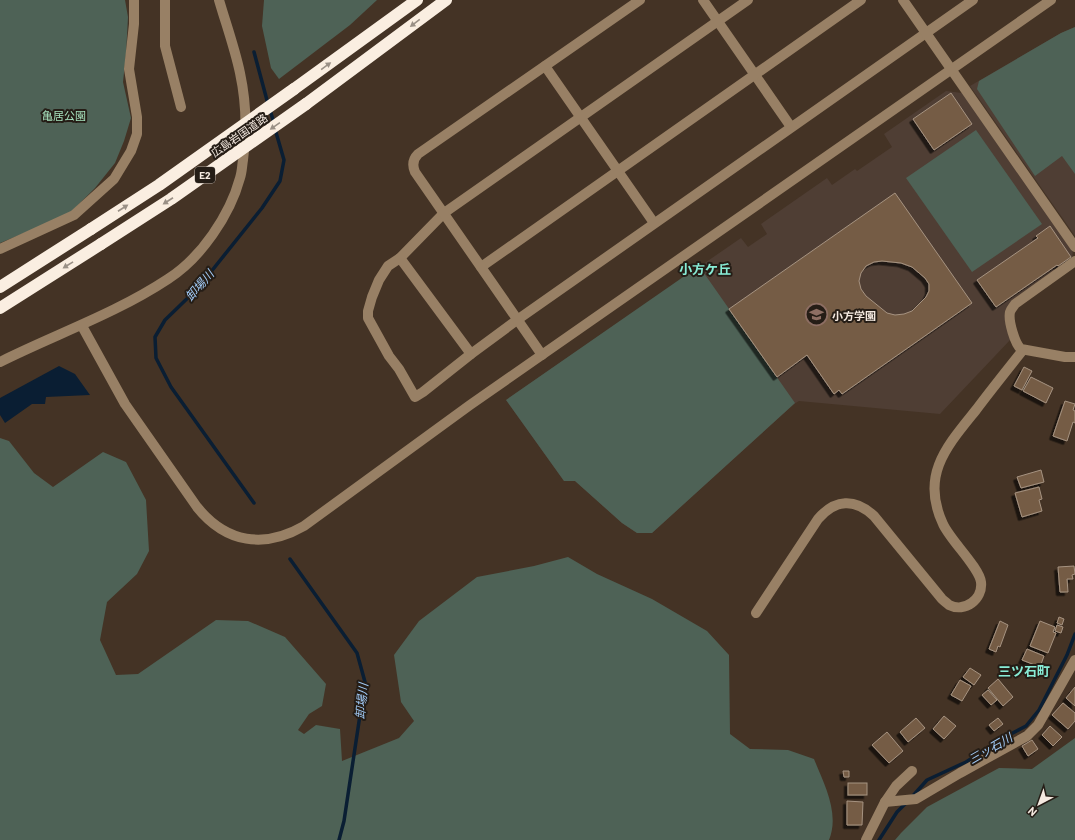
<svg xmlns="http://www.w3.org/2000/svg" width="1075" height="840" font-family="Barlow,'Noto Sans JP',sans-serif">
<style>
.education{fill:#4f3e34}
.green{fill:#4e6256}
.water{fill:#0a1e33}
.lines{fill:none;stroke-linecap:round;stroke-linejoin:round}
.stream{stroke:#0a1e33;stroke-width:3.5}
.building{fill:#755c45;stroke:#a69381;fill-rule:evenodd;filter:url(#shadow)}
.minor{stroke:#988065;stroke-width:10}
.highway{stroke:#faeee1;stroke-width:12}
.highway-bridge{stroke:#faeee1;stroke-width:12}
.oneway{fill:#9a9086}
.labels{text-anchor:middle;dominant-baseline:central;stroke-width:4;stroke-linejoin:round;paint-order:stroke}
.shield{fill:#251d16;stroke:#b6aca3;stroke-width:1}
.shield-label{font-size:10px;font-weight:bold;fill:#f4e9e0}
.park-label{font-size:11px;fill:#a7e2be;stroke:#251d16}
.street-label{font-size:11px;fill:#f4e9e0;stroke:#251d16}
.poi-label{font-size:11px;font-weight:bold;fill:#f4e9e0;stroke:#251d16;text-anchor:start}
.water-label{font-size:12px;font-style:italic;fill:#a2ccf9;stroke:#251d16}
.quarter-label{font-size:13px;font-weight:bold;fill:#88ecd6;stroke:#251d16}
</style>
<defs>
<filter id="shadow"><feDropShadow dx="-3.5" dy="3.5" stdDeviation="0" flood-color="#0009"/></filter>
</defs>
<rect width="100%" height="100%" fill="#443325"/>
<g class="education">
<polygon points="1075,27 1075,236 970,86 1061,33"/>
<polygon points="946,91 962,93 1073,249 1072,259 1005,310 1011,339 940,414 799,401 794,404 652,533 637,533 622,523 575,481 564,481 506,400 741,238 748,247 767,234 761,224 827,178 832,185 855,169 857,171 892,147 884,134"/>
</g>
<g class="green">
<polygon points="0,0 125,0 128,17 126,54 123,82 131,118 124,141 115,163 95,188 72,211 51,222 0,243"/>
<polygon points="264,0 377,0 350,25 279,79 271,68 262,26"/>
<polygon points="1075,27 1075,174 1062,156 1035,176 977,89 979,81 1061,33"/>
<polygon points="976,130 1042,224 972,272 906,178"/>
<polygon points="699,266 795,403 652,533 637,533 622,523 575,481 564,481 506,400"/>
<path d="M0 438 9 441 34 473 53 487 103 452 126 462 146 500 149 551 137 574 107 602 100 640 116 675 138 674 216 620 248 621 285 637 326 684 322 706 309 714 298 730 304 734 316 725 340 729 342 761 399 738 414 721 401 702 394 655 419 621 477 577 534 566 568 557 597 574 652 599 707 631 729 655 730 734 750 749 788 750 814 759C824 784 840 813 829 840H0Z"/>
<polygon points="1075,738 1075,840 895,840 901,833 927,807 999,768 1032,769"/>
</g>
<polygon class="water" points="59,366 75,374 90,395 46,397 45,404 32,404 5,423 0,415 0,398"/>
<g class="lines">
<g class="stream">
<polyline points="254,52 268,104"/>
<polyline points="270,110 274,123"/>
<polyline points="254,503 171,387 156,358 155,337 165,320 198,288 262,208 280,181 284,160 275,129"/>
<polyline points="290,559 357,653 365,682 344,821 339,840"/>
<polyline points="911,798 927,780 966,762 1007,736 1026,726 1039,710 1067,655 1075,634"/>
<polyline points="879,840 897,812 907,802"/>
</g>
</g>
<g class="building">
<polygon points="951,93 972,124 934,150 913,119"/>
<path d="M895 193 972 303 842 394 839 390 834 394 807 355 777 377 729 309ZM882 261 901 263 912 267 925 278 929 284V291L926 297 912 311 904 314 895 315 887 313 866 296 861 289 859 281 861 273 866 266 874 262Z"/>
<polygon points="1050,226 1071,257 1058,266 1057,265 996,307 977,280 1038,238 1036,236"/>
<polygon points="1024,367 1032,371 1022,390 1014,386"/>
<polygon points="1031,377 1053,388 1046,403 1023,391"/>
<polygon points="1065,401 1075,404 1073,410 1075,411 1075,423 1073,422 1067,441 1053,436"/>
<polygon points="1041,470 1044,482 1021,488 1017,477"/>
<polygon points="1039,487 1042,499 1039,500 1042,511 1022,517 1015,493"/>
<polygon points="1074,566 1075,574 1072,575 1073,579 1067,579 1068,592 1060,592 1058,567"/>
<polygon points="1059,617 1064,619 1062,625 1057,623"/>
<polygon points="1000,621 1008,625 1000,647 998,646 996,652 989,649"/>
<polygon points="1040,621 1055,627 1053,632 1056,633 1048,653 1030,646"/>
<polygon points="1057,625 1063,627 1061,633 1055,631"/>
<polygon points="1027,649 1044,656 1040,667 1022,660"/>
<polygon points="970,668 981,675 974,685 963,677"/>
<polygon points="998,679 1013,697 1003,706 988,688"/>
<polygon points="960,680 971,686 962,701 951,695"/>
<polygon points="1075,687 1075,706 1066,698"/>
<polygon points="988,690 997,700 991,705 982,695"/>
<polygon points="1063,703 1075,713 1075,721 1068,729 1052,715"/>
<polygon points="944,716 956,726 944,739 933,729"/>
<polygon points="916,718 925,728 908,742 900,732"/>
<polygon points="998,718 1003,724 994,731 989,725"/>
<polygon points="1050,726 1062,737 1053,746 1042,735"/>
<polygon points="887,732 903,751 889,763 872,745"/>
<polygon points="1032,740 1038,749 1028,756 1022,746"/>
<polygon points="843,771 849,771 849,777 844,777"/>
<rect x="848" y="783" width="19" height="12"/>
<polygon points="847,801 863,802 862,825 847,825"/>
</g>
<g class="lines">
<g class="minor">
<polyline points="165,0 165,46 181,107"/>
<polyline points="703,0 791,127"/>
<polyline points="748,0 444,213 400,258 388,266 379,280 372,297 368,311 368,318 389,356 399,369 415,397 423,392 471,354 517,320 973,0"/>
<polyline points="903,0 1075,247"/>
<polyline points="545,66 654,223"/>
<polyline points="0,249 74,215 114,179 131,151 137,134 137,117 129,69 134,24 134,0"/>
<polyline points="400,258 471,354"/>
<path d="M1075 261 1015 304C1013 307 1011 309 1010 312 1008 321 1015 344 1021 349L1065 357H1075"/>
<polyline points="481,267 861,0"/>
<path d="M82 326 125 404 197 507C226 543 264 549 304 526L470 405 1051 0"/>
<path d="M542 355 415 172C412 165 413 159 418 154L640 0"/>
<path d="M0 362C56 334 115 314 168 279 201 258 230 215 240 178 242 172 242 166 243 160 247 132 246 101 240 73 235 49 226 24 219 0"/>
<path d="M756 613 818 519C835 499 855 498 874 516L942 599C944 601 947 603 949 605 965 613 983 599 981 582 979 567 950 540 943 524 920 475 947 446 976 410 991 390 1007 370 1023 350"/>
<polyline points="885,802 916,799 960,773 1027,736 1038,725 1075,660"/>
<polyline points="866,840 885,802 896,786 912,771"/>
</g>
<g class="highway">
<polyline points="294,89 417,0"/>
<polyline points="306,104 446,0"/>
<polyline points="0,287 91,229"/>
<polyline points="0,308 101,244"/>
</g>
<g class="highway-bridge">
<polyline points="91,229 159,185 294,89"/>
<polyline points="101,244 171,199 306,104"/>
</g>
</g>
<defs><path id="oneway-solid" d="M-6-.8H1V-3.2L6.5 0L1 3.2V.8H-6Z"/></defs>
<g class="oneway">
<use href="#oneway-solid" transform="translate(415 23) rotate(143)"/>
<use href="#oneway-solid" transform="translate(326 66) rotate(-36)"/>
<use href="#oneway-solid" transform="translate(275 126) rotate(145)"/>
<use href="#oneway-solid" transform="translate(168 201) rotate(147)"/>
<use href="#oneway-solid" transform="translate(123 208) rotate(-33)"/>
<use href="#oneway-solid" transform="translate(68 265) rotate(148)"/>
</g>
<defs>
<symbol id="school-ring" viewBox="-11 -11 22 22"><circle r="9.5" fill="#251d16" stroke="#8d6e63" stroke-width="1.5"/><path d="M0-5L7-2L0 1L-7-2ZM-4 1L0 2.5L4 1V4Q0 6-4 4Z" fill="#8d6e63"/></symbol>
</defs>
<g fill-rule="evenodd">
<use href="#school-ring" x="804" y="302" width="25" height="25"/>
</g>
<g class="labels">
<rect class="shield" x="195" y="167" width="20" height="16" rx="3"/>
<g class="shield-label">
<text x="205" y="175">E2</text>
</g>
<g class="park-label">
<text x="64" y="115">亀居公園</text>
</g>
<g class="street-label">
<text transform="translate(239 135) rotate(-35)">広島岩国道路</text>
</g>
<g class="poi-label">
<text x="832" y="315">小方学園</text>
</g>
<g class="water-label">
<text transform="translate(199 285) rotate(-49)">卸場川</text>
<text transform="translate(361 701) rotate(-84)">卸場川</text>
<text transform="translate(990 748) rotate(-30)">三ッ石川</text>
</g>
<g class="quarter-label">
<text x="705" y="269">小方ケ丘</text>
<text x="1024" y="671">三ツ石町</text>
</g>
</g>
<g transform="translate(1039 804) rotate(221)" stroke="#251d16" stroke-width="3" paint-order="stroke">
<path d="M0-3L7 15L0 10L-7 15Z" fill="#f4e9e0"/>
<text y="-6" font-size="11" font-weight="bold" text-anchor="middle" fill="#f4e9e0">N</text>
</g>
</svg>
